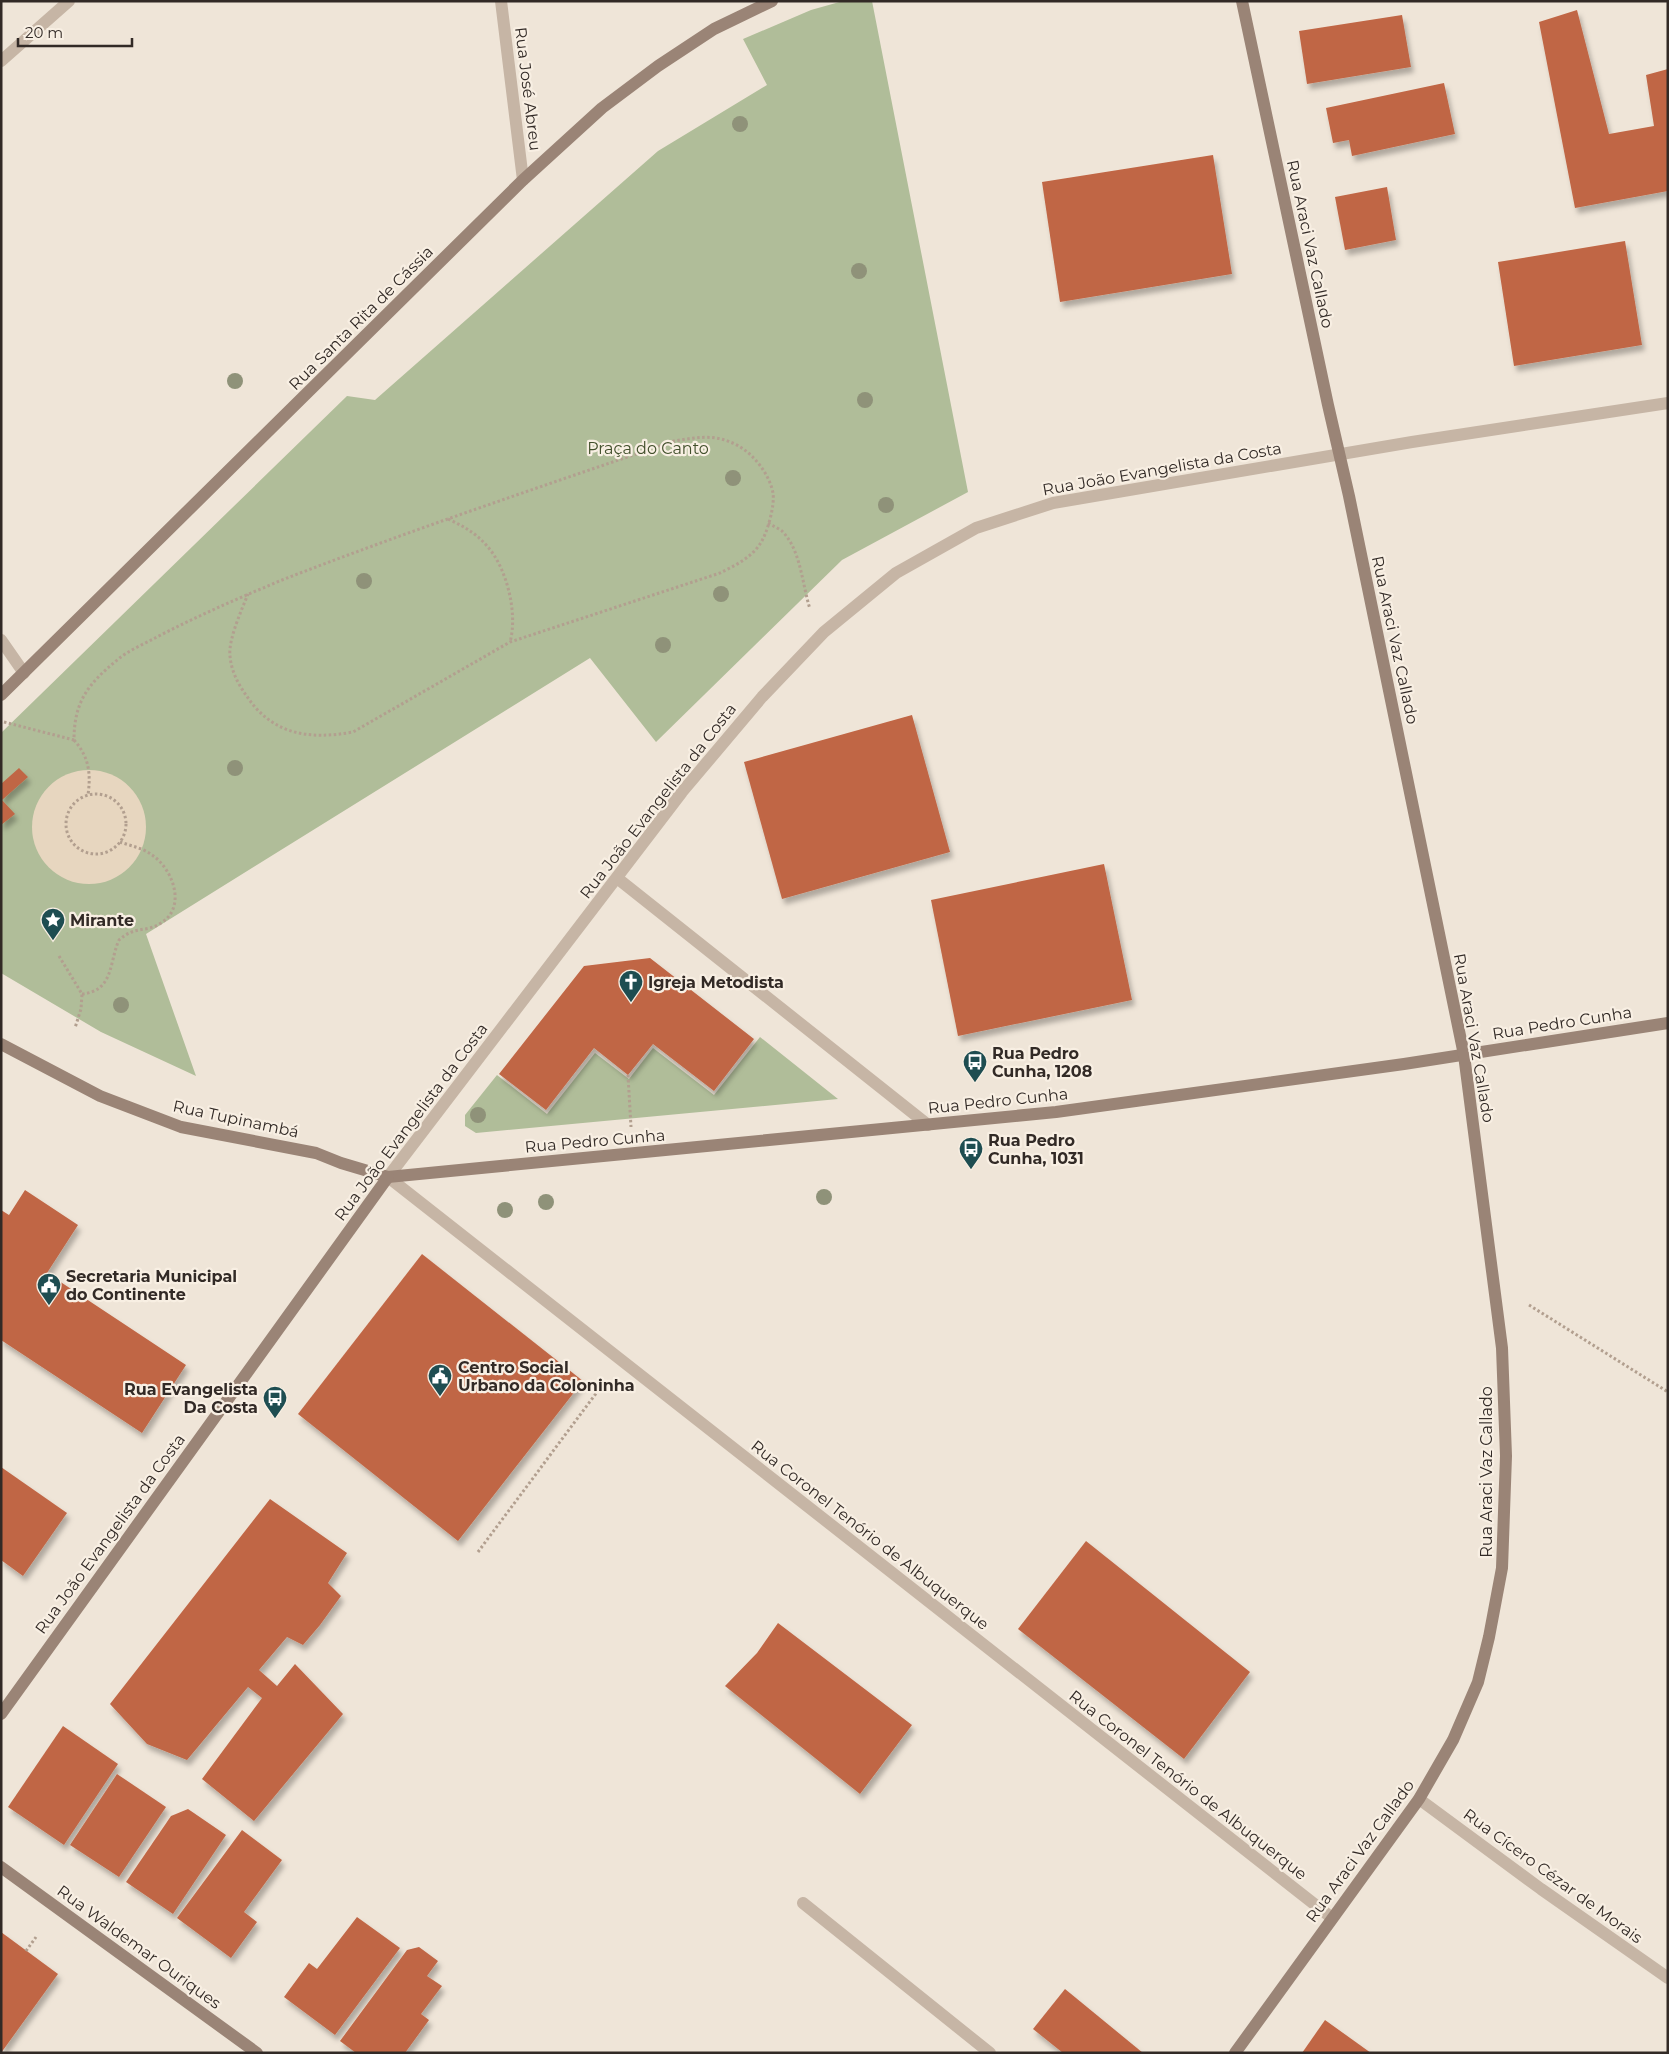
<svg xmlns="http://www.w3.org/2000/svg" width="1669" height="2054" font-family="Montserrat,sans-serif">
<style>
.green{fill:#b0bd99}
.plaza{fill:#e7d6bf}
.building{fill:#c06645;filter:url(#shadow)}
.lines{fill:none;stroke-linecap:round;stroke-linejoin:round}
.path{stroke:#b29f8f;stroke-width:3;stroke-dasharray:2.5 2.5;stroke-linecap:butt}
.street{stroke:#c6b5a5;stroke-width:12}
.secondary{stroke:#9a8476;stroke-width:12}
.tree{fill:#8f9279}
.labels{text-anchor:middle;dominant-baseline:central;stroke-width:4.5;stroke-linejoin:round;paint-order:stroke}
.street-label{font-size:16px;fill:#322a26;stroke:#f8efe3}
.park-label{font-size:16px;fill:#414f2b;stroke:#f8efe3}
.poi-label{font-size:16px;font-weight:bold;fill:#322a26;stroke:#f8efe3;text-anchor:start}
</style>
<defs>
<filter id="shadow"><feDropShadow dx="3" dy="5.5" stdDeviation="2.5" flood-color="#0004"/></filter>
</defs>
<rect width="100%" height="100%" fill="#efe5d8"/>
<g class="green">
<polygon points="843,1 872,1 968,492 842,560 656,742 590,658 146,934 196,1076 101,1032 1,973 1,733 347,396 375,400 658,151 767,85 743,39 811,10"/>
<polygon points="760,1037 838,1099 476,1133 465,1126 465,1115 497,1075 547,1114 595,1053 629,1079 653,1048 714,1095"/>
</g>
<circle class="plaza" cx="89" cy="827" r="57"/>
<g class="building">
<polygon points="1577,10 1609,134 1654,126 1646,75 1668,69 1668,191 1575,208 1539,22"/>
<polygon points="1402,15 1411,67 1307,84 1299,31"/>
<polygon points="1444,83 1455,134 1352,156 1349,140 1333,143 1326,108"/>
<polygon points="1213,155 1232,274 1060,302 1042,182"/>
<polygon points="1387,187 1396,240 1345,250 1335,197"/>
<polygon points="1625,241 1642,345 1514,366 1498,262"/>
<polygon points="912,715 950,852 782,899 744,762"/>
<polygon points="19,768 28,777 2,800 15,814 1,825 1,784"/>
<polygon points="1104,864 1132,1000 958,1036 931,900"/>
<polygon points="650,958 754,1039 714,1091 653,1044 628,1075 594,1048 546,1110 499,1074 584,966"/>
<polygon points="25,1190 78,1225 47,1273 186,1365 142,1433 1,1340 1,1210 9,1215"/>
<polygon points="422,1254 583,1381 458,1541 298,1414"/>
<polygon points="1,1467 67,1513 23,1576 1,1560"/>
<polygon points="270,1499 347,1553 328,1583 341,1596 320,1625 303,1645 287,1637 259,1670 277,1686 295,1664 343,1714 254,1821 202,1779 262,1698 248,1687 187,1760 147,1744 110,1704"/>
<polygon points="1086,1541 1250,1672 1184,1759 1018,1629"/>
<polygon points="778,1623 912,1725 860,1794 725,1686 757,1653"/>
<polygon points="63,1726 118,1764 64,1845 8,1807"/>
<polygon points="117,1774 166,1807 119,1877 70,1845"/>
<polygon points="188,1809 226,1835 173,1914 126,1882 171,1816"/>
<polygon points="242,1830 282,1860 244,1912 257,1922 231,1958 177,1918"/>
<polygon points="357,1917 400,1948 335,2035 284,1997 309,1963 317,1969"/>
<polygon points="1,1932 58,1974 1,2053"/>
<polygon points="419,1947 438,1961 427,1976 442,1986 421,2014 429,2020 405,2053 356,2053 340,2041 407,1950"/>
<polygon points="1065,1989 1143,2053 1063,2053 1033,2029"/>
<polygon points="1325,2020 1371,2053 1302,2053"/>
</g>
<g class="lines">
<g class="path">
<path d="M448 519C463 526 476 533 487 546 507 568 518 614 510 642"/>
<path d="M768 523C773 526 778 528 782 531 801 550 802 584 810 609"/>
<path d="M4 722 74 740C74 702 88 684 116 661 127 651 142 645 155 638 197 616 239 598 282 580 411 530 543 486 674 441 693 438 712 434 730 442 750 449 769 472 773 493 775 506 767 534 760 544 751 558 734 566 720 573L510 642 353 732C309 740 272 735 246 695 238 684 231 670 230 656 228 640 242 609 248 594"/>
<path d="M74 740C89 757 91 773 88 795"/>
<circle cx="96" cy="824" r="30"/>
<polyline points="59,956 82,994 81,1009 75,1028"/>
<path d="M82 994C114 991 109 962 119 940 136 925 146 933 161 923 187 907 173 869 152 855 143 848 131 846 120 842"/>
<polyline points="628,1075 631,1127"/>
<polyline points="1529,1305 1668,1392"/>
<polyline points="478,1552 606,1380"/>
<polyline points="26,1951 36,1937"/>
</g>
<g class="street">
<polyline points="501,1 523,180"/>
<polyline points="1,61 69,1"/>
<polyline points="1,640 24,673"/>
<polyline points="617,878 928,1125"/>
<polyline points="1419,1799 1541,1889 1668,1978"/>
<polyline points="803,1903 990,2053"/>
<polyline points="1332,1918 388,1177 682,792 762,697 824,632 896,573 976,528 1053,503 1412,442 1668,403"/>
</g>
<g class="secondary">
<polyline points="1,695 523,180 602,108 658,66 714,29 772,1"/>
<polyline points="1,1044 100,1096 181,1127 316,1153 341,1163 388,1177 1056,1112 1404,1064 1668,1023"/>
<polyline points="1,1714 388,1177"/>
<polyline points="1,1867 257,2053"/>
<polyline points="1235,2053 1419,1799 1453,1740 1478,1682 1489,1637 1502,1568 1506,1456 1502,1348 1464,1055 1349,496 1328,405 1242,1"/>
</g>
</g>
<g class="tree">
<circle cx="740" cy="124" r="8"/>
<circle cx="859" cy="271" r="8"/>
<circle cx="235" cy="381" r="8"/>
<circle cx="865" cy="400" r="8"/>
<circle cx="733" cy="478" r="8"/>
<circle cx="886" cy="505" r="8"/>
<circle cx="364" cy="581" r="8"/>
<circle cx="721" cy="594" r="8"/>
<circle cx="663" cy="645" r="8"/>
<circle cx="235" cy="768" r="8"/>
<circle cx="121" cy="1005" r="8"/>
<circle cx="478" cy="1115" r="8"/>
<circle cx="824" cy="1197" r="8"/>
<circle cx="546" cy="1202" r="8"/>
<circle cx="505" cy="1210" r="8"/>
</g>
<defs>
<symbol id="sight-pin" viewBox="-11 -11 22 30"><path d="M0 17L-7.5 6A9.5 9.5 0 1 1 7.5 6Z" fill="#1e4d51" stroke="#f8efe3"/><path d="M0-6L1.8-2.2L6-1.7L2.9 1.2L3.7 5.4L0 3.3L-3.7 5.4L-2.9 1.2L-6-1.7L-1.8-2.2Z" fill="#fff"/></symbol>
<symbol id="church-pin" viewBox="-11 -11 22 30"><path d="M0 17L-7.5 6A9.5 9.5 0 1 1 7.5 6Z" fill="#1e4d51" stroke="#f8efe3"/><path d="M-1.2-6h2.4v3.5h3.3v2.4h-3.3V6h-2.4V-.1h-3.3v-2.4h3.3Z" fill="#fff"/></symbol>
<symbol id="bus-pin" viewBox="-11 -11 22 30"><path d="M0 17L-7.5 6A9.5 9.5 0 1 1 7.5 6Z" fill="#1e4d51" stroke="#f8efe3"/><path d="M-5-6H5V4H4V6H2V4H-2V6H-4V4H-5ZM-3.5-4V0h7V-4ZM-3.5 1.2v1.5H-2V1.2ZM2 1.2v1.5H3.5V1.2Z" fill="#fff"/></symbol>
<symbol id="civic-pin" viewBox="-11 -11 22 30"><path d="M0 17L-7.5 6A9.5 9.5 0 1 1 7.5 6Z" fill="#1e4d51" stroke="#f8efe3"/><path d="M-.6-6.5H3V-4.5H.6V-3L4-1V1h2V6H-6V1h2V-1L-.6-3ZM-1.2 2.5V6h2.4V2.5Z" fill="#fff"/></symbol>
</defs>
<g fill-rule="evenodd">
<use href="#sight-pin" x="39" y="906" width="28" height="38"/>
<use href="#church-pin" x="617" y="968" width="28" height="38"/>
<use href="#bus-pin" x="961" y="1048" width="28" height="38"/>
<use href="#bus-pin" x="957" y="1135" width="28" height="38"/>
<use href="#civic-pin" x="35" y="1271" width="28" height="38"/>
<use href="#civic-pin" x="426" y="1362" width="28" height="38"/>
<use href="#bus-pin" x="261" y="1384" width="28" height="38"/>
</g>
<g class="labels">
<g class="street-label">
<text transform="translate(528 89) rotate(83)">Rua José Abreu</text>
<text transform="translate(1310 244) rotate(78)">Rua Araci Vaz Callado</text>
<text transform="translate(361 318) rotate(-45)">Rua Santa Rita de Cássia</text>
<text transform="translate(1162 469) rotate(-10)">Rua João Evangelista da Costa</text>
<text transform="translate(1395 640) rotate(78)">Rua Araci Vaz Callado</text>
<text transform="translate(658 801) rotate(-52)">Rua João Evangelista da Costa</text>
<text transform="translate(1562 1023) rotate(-9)">Rua Pedro Cunha</text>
<text transform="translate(1474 1038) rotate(80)">Rua Araci Vaz Callado</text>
<text transform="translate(998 1101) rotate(-6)">Rua Pedro Cunha</text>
<text transform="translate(236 1119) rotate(12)">Rua Tupinambá</text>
<text transform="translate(411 1122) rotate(-53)">Rua João Evangelista da Costa</text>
<text transform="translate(595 1141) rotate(-5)">Rua Pedro Cunha</text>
<text transform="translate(1486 1472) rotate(-90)">Rua Araci Vaz Callado</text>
<text transform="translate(110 1534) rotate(-54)">Rua João Evangelista da Costa</text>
<text transform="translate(870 1535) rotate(38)">Rua Coronel Tenório de Albuquerque</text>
<text transform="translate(1188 1785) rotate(38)">Rua Coronel Tenório de Albuquerque</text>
<text transform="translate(1360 1851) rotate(-54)">Rua Araci Vaz Callado</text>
<text transform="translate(1553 1876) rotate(36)">Rua Cícero Cézar de Morais</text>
<text transform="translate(139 1947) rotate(36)">Rua Waldemar Ouriques</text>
</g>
<g class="park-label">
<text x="648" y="448">Praça do Canto</text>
</g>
<g class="poi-label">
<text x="70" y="920">Mirante</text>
<text x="648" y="982">Igreja Metodista</text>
<text x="992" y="1053">Rua Pedro<tspan x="992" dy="18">Cunha, 1208</tspan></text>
<text x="988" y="1140">Rua Pedro<tspan x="988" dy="18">Cunha, 1031</tspan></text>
<text x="66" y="1276">Secretaria Municipal<tspan x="66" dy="18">do Continente</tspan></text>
<text x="458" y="1367">Centro Social<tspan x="458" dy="18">Urbano da Coloninha</tspan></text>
<text x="258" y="1389" text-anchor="end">Rua Evangelista<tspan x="258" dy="18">Da Costa</tspan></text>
</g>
</g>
<rect width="1669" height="2054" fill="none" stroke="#322a26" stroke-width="5"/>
<path d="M18 38v8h114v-8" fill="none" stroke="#322a26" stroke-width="2.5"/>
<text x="25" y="38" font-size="15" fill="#322a26" stroke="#f8efe3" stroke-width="4" paint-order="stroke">20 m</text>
</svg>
